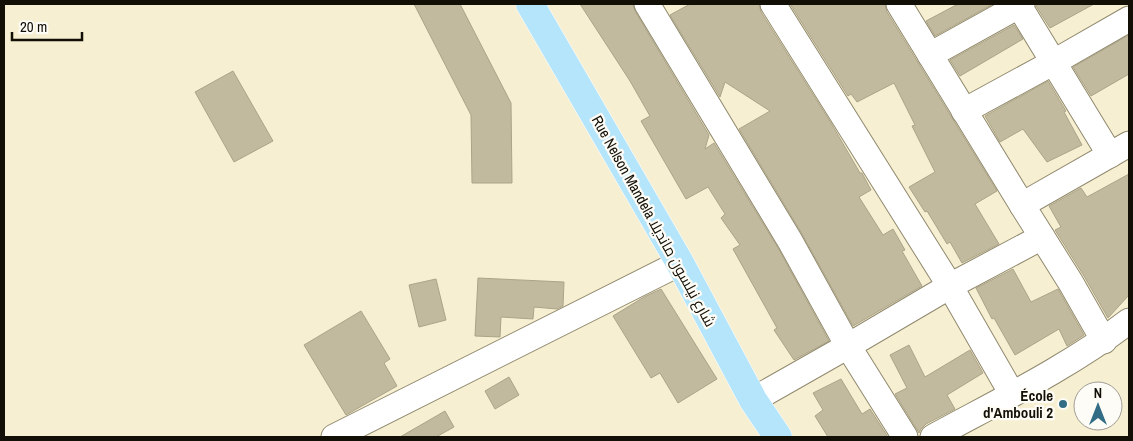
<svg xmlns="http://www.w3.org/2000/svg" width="1133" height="441" font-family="'Archivo Narrow',Cairo,sans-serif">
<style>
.building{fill:#c2ba9e;stroke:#aba488}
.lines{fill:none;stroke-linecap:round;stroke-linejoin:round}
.minor-casing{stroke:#90896e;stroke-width:27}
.primary-casing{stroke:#fff;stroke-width:29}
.minor{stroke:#fff;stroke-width:25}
.primary{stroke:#b5e5fa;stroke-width:28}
.poi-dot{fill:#326d85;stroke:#fefcf6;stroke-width:2}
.labels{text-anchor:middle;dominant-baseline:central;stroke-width:4.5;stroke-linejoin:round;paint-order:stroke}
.street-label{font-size:15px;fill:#120f06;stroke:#fefcf6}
.poi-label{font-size:15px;font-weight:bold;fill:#120f06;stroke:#fefcf6;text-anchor:end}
</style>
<rect width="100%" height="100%" fill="#f7efd2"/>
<g class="building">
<polygon points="414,4 460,4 511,103 512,183 472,183 471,115"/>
<polygon points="580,4 633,4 635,11 709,135 705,149 714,143 778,248 829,341 794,360 774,330 777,328 733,249 740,245 721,218 725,214 708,187 686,199 641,121 650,116 630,81"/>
<polygon points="690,4 759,4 761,12 831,123 860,173 862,173 871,190 859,197 883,235 893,229 905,250 902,251 922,286 853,326 802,234 739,129 770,111 725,82 720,97 670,15"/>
<polygon points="790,4 885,4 887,12 997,191 975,204 999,244 962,263 950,242 947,244 927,211 925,212 909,187 935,172 912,126 915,125 894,83 857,102 851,94 848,96"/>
<polygon points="958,4 993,4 935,36 926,21"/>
<polygon points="1036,4 1094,4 1050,28 1036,6"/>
<polygon points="1014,25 1023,39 960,76 950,60"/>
<polygon points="1129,35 1129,74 1091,96 1073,67"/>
<polygon points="233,71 273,141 234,162 195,92"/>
<polygon points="1048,81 1066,111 1064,112 1082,145 1047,162 1023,129 1000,142 985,116"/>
<polygon points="1129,174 1129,295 1108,318 1084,276 1055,230 1061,227 1049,206 1081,188 1087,197"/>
<polygon points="1013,269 1031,302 1058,289 1084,335 1067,346 1059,329 1015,355 994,318 992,319 976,288"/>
<polygon points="478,278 564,282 563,306 557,309 534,307 533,319 501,317 500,337 475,336"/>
<polygon points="436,279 446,320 419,327 409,285"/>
<polygon points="661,289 717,379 678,403 660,373 651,378 613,316 644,297"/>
<polygon points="361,311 390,359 384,363 397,386 346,415 304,345"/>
<polygon points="909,345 925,377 970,350 983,373 947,395 955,409 926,424 921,429 919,433 895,394 907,388 890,355"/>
<polygon points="509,377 519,395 495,409 485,391"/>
<polygon points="841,379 862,414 870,409 888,437 828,437 815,416 823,410 813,393"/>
<polygon points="445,411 454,427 436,437 400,437"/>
</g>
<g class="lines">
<defs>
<g id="minor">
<polyline points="647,4 790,241 848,346 905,437"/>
<polyline points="773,4 950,286 1012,394"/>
<polyline points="899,4 1022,205 1071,283 1104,341"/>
<polyline points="1018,4 1110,155"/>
<polyline points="930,55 1022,4"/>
<polyline points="964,111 1054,62 1129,19"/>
<polyline points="1022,205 1129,144"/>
<polyline points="753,400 848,346 950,286 1042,237"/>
<polyline points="334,437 680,263"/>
<path d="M933 437C999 401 1069 367 1129 321"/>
</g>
<polyline id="primary" points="530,4 680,263 753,400 778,437"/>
</defs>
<use href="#minor" class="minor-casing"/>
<use href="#primary" class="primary-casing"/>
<use href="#minor" class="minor"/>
<use href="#primary" class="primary"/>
</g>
<circle class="poi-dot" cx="1063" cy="404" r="5"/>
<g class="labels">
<g class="street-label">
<text transform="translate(654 221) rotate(61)">Rue Nelson Mandela شارع نيلسون مانديلا</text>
</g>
<g class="poi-label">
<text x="1053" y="395">École<tspan x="1053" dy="17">d'Ambouli 2</tspan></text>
</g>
</g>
<rect width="1133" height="441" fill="none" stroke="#120f06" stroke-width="10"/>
<g transform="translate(1098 406)"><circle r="24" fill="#fefcf6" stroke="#a09d96"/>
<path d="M0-4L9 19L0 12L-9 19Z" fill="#326d85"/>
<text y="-8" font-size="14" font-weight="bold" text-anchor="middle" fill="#120f06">N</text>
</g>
<path d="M12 32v8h70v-8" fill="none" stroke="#120f06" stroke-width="2.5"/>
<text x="20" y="32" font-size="15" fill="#120f06" stroke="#fefcf6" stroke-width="4" paint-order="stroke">20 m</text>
</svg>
